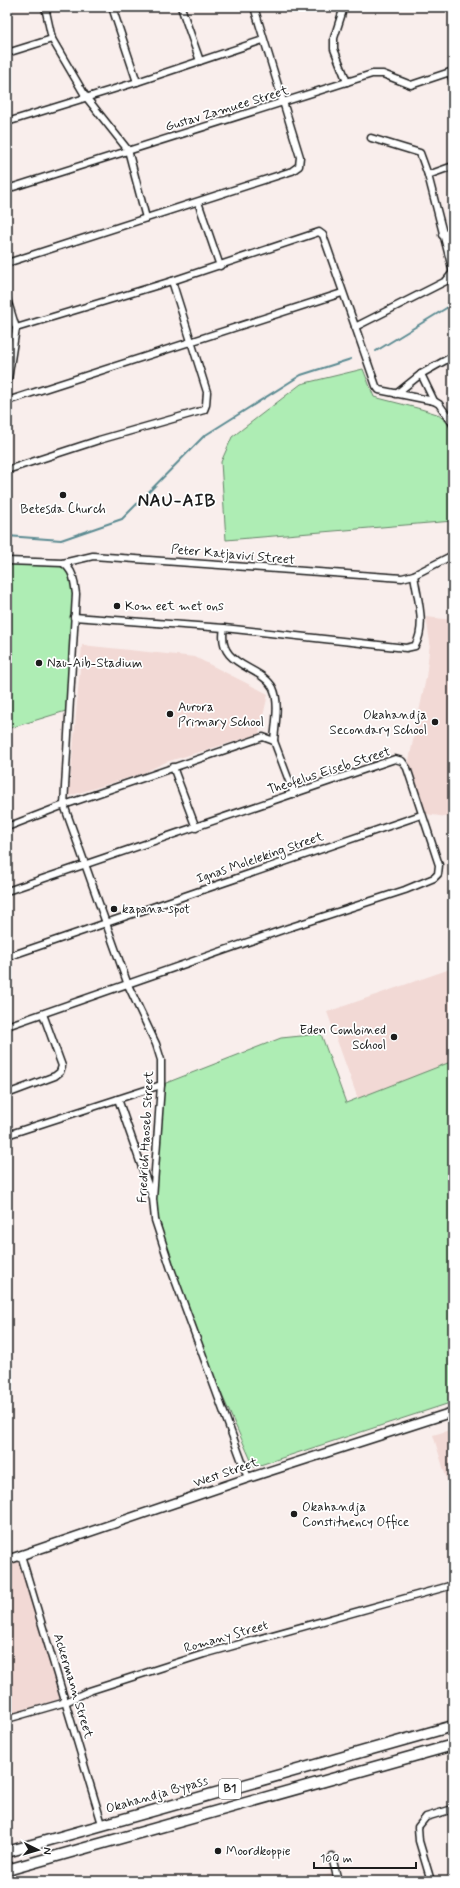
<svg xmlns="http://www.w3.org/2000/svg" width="460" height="1888" font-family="Mynerve,sans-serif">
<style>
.built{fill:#f2d9d5}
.green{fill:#aeedb4;stroke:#658468}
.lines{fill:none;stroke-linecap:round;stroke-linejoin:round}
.stream{stroke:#5b8b92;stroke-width:2}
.minor-casing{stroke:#1c1c1c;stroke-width:9}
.tertiary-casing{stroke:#1c1c1c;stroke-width:11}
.trunk-casing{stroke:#1c1c1c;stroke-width:13}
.minor{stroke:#fff;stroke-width:6}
.tertiary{stroke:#fff;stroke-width:8}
.trunk{stroke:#fff;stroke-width:10}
.poi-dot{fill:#1c1c1c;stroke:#fff;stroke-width:1.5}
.labels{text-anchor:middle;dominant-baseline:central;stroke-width:3.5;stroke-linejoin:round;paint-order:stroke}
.shield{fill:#fff;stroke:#606060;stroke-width:1}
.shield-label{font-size:12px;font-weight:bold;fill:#1c1c1c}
.street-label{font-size:13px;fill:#1c1c1c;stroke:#fff}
.poi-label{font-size:13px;fill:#1c1c1c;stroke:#fff;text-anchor:start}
.district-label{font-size:17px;font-weight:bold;letter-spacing:1px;fill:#1c1c1c;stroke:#fff}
</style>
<rect width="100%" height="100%" fill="#f9eeec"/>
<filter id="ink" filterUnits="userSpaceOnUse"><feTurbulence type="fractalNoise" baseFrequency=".025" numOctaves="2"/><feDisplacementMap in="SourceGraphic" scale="8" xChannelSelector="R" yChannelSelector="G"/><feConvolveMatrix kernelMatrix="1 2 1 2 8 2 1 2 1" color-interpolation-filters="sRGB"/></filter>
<g filter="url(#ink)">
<g class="built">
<polygon points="426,617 453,620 453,818 426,814 408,765 426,678 430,642"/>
<polygon points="82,645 195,657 268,694 259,734 166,762 141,774 69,796"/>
<polygon points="453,968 453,1061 358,1099 327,1012"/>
<polygon points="453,1429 453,1496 452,1496 433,1435"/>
<polygon points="21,1555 65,1697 7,1715 7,1560"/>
<polygon points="333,1873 335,1881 306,1881"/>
</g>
<g class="green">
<polygon points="363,369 374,397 421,409 437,414 447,422 453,435 453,521 226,540 221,462 232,437 301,384"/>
<polygon points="7,561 63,563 70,568 76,594 69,710 7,729"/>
<polygon points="321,1034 346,1103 453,1061 453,1402 254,1467 197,1339 155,1220 161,1085 281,1038"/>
</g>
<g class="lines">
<g class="stream">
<polyline points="376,351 453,304"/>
<polyline points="7,536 61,540 122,519 204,436 301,375 351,359"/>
</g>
<defs>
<g id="minor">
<polyline points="45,7 52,39 86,97 128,150 146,218"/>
<polyline points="112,7 137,82"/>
<polyline points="181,7 200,61"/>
<polyline points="344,7 334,38 334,49 347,82"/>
<polyline points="7,53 52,39"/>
<polyline points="450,72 453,81"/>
<polyline points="7,122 137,82 263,40"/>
<polyline points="428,175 453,166"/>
<polyline points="7,189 372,74 383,74 411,85 453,71"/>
<polyline points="198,202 220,266"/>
<polyline points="442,235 453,232"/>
<polyline points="7,263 292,171 299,166 300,157 254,7"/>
<polyline points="7,299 16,328 7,386"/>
<polyline points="355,327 446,281 453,272 428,175 420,153 371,138"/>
<polyline points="16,328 172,281 319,232 323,235 376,386 379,390 434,401 439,404 453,424"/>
<polyline points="421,374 434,401"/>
<polyline points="396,394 421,374 453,356"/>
<polyline points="7,401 342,293"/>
<polyline points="7,470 99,440 204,410 206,405 207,392 172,281"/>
<polyline points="7,561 63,563 93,556 402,578 414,575 453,555"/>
<path d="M63 563C74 571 74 581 76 594L64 805 128 985 156 1044 161 1060V1085L153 1199 155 1220 171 1269 248 1478"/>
<path d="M74 617 224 628 406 648 415 646C427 625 417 598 414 575"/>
<path d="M224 628C216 667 261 665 273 688 280 703 275 725 274 741"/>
<polyline points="173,767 196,828"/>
<polyline points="7,827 64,805 263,737 274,741 294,794"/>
<polyline points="7,891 395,759 402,761 407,768 439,865 438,874 434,878 405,890 288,928 7,1026"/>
<polyline points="7,957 421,815"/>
<polyline points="7,1094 55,1076 60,1072 62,1066 43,1014"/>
<polyline points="118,1099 152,1196"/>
<polyline points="7,1135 161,1085"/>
<polyline points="21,1555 102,1824"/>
<polyline points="7,1719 66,1702 89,1691 204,1654 453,1585"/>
<polyline points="332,1857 338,1881"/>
<polyline points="431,1881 419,1841 418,1827 426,1817 453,1809"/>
</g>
<polyline id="tertiary" points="7,1560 248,1478 453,1412"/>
<g id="trunk">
<polyline points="7,1852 453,1726"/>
<polyline points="7,1870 453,1745"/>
</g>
</defs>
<use href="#minor" class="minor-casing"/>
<use href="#tertiary" class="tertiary-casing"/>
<use href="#trunk" class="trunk-casing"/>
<use href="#minor" class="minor"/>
<use href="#tertiary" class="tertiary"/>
<use href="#trunk" class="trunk"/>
</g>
</g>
<g class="poi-dot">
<circle cx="63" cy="495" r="4"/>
<circle cx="117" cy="606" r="4"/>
<circle cx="39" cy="663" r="4"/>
<circle cx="170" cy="714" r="4"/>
<circle cx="435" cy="722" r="4"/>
<circle cx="114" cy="909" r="4"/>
<circle cx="394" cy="1037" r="4"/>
<circle cx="294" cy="1514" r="4"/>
<circle cx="218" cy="1851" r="4"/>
</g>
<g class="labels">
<rect class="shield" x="219" y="1779" width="22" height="20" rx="3"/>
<g class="shield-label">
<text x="230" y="1789">B1</text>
</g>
<g class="street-label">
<text transform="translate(227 109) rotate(-17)">Gustav Zamuee Street</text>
<text transform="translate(233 555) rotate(5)">Peter Katjavivi Street</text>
<text transform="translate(329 771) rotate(-18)">Theofelus Eiseb Street</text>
<text transform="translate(260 858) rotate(-19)">Ignas Moleleking Street</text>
<text transform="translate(146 1137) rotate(-87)">Friedrich Haoseb Street</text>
<text transform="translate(226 1473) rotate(-19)">West Street</text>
<text transform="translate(226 1637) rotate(-16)">Romany Street</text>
<text transform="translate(73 1686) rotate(73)">Ackermann Street</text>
<text transform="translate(157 1795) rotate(-16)">Okahandja Bypass</text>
</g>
<g class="poi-label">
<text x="63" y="509" text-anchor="middle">Betesda Church</text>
<text x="125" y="606">Kom eet met ons</text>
<text x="47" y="663">Nau-Aib-Stadium</text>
<text x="178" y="707">Aurora<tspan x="178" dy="15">Primary School</tspan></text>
<text x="427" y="715" text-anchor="end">Okahandja<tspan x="427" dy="15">Secondary School</tspan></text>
<text x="122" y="909">kapana spot</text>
<text x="386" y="1030" text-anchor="end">Eden Combined<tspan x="386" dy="15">School</tspan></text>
<text x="302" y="1507">Okahandja<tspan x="302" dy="15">Constituency Office</tspan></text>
<text x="226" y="1851">Moordkoppie</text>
</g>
<g class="district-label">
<text x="177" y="501">NAU-AIB</text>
</g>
</g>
<rect width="460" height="1888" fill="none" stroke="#fff" stroke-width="24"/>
<rect x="12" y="12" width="436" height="1864" fill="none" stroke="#1c1c1c" stroke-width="1.5" filter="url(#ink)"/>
<g transform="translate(38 1850) rotate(95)" stroke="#ffffff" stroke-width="3" paint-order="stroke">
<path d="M0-3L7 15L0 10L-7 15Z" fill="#1c1c1c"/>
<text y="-6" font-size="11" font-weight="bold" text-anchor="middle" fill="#1c1c1c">N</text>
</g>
<path d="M314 1862v6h102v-6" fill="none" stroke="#1c1c1c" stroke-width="2"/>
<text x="320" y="1862" font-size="12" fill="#1c1c1c" stroke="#ffffff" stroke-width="3" paint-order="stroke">100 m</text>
</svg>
